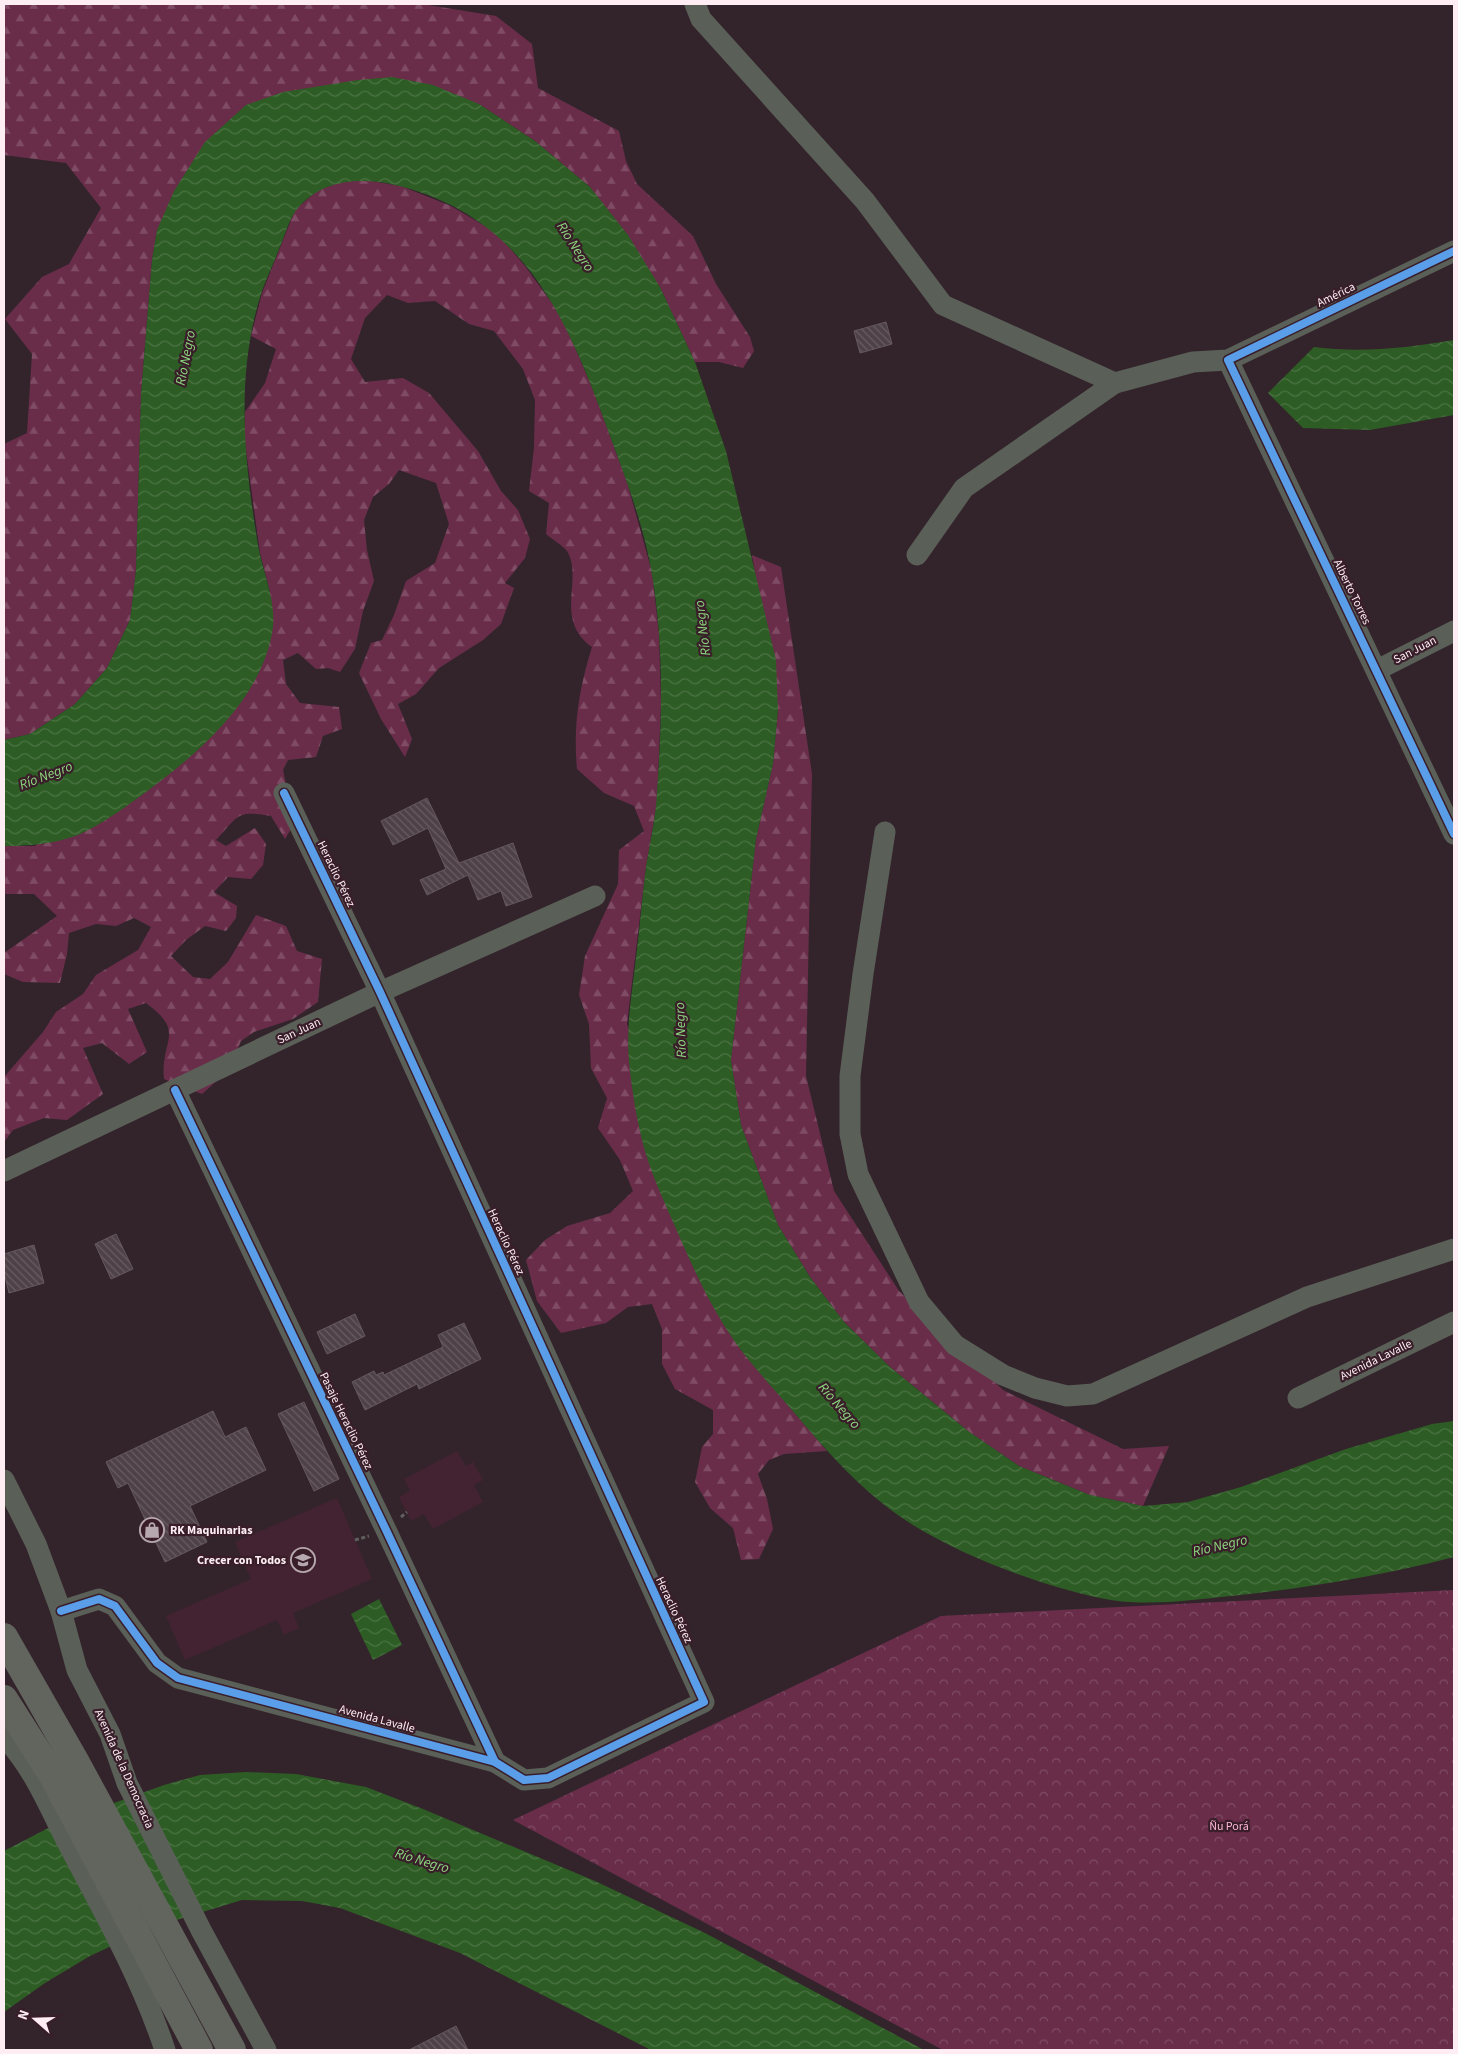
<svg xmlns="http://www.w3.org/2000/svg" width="1458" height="2054" font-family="'Source Sans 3',sans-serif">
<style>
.built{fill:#432332}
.forest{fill:url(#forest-firs)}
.park{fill:url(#park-crowns)}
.water{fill:url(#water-waves)}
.building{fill:url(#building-back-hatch);stroke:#65585e}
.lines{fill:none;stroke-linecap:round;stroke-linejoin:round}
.path{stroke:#61605e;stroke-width:3;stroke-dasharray:4 2.5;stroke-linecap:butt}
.minor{stroke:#5a5f58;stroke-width:21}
.highway{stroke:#62655e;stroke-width:28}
.cycleway-casing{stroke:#391e2a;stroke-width:11}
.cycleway{stroke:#5a9eea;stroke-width:8}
.labels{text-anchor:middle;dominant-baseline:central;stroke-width:4.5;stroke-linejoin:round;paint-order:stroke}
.street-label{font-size:12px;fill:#feeef4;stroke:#391e2a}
.poi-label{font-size:12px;font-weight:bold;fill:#feeef4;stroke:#391e2a;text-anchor:start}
.park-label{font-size:12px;fill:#f9b6d2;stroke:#391e2a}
.water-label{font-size:14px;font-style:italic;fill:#8dd87f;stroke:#391e2a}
</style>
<defs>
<pattern id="forest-firs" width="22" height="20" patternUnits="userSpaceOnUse" patternTransform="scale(1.25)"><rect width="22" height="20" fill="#692d4a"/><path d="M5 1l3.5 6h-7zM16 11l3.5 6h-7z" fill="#804c65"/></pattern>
<pattern id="park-crowns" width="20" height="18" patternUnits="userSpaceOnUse" patternTransform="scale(1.25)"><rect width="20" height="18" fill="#692d4a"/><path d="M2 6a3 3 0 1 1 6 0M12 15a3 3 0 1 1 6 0" fill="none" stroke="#804c65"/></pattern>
<pattern id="water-waves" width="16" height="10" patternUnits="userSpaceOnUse" patternTransform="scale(1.25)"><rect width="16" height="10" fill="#2d5c24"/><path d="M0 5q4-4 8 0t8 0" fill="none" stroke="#4c7444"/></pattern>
<pattern id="building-back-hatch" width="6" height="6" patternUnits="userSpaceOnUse" patternTransform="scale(1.25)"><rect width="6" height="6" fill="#4e4147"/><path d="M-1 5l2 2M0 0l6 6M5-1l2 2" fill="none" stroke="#695d62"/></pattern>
</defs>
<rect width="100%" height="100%" fill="#33242b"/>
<g class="built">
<polygon points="457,1451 466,1466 473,1462 483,1480 474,1485 483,1502 433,1529 424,1514 411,1521 399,1497 410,1491 404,1479"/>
<polygon points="337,1498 372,1579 293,1613 299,1628 284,1635 277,1620 185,1660 166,1616 251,1579 235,1542"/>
</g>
<g class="forest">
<polygon points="4,4 422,4 496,16 532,44 538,88 619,131 626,161 637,184 693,236 716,284 750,337 754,351 743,368 719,362 695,362 660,287 590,187 535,141 479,104 157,230 152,260 141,394 136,570 130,620 107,668 75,704 30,734 4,740 4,444 27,433 32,354 5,319 42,277 69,264 101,208 66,163 4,155"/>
<path d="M365 180 401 186 451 206 497 233 525 266 562 317 593 390 627 482 652 572 659 634 661 704 657 803 646 867 627 1024 741 1350 827 1451 784 1454 769 1460 758 1474 767 1499 773 1529 759 1559 741 1560 733 1528 710 1508 695 1482 702 1447 713 1434V1410L675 1389 662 1364V1329L652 1304 628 1307 606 1323 561 1333 537 1301 526 1260 545 1240 567 1226 610 1213 633 1191 620 1160 598 1128 607 1098 591 1068 589 1024 579 995 585 956 618 884 619 850 644 831 634 806 604 793 577 769C573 725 579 689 592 647 553 619 584 579 567 551 562 545 552 539 546 534L549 503 529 491 534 448 535 400 523 369 494 331 469 324 435 301 408 303 387 295 365 318 351 359 365 382 403 378 429 393 478 451 501 491 518 510 530 539 525 558 505 583 514 588 501 624 483 640 439 668 416 694 398 704 412 739 405 757 381 719 359 673 371 643 382 640 394 615 406 581 435 563 449 524 436 483 399 470 389 484 373 497 364 520 367 550 374 581 363 611 355 649 340 672 328 668 316 669 298 653 283 660 286 684 300 703 339 707 342 729 323 736 316 757 288 760 283 770 294 824 285 839 271 816C237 810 239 815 216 840L226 846 255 828 266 844 263 865 251 879 228 877 214 892 237 906 236 918 226 931 205 926 186 940 171 956 193 977 210 979 228 962 256 915 286 926 297 951 322 959 318 1002 293 1019 254 1032 241 1041 228 1071 202 1094 164 1079C160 1040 187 1033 146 1003L128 1009 147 1052 129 1064 102 1043 83 1048 103 1094 67 1120 44 1118 13 1130 4 1142V1077L43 1032 56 1012 83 994 96 975 138 950 151 927 134 918 116 926 96 924 69 933 67 954 60 983 23 982 4 974V953L57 916 34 894H4V846H35L270 592 260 553 245 443V412L265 383 276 349 251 336 262 293 295 210 318 190 340 182Z"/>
<polygon points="752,555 781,567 812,774 806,1076 834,1191 899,1291 1003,1390 1123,1449 1169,1446 1143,1506 1090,1495 1019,1466 968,1431 890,1367 844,1322 810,1277 778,1225 741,1125 731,1060 756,839 773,764 778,710"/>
</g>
<polygon class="park" points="1454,1590 1454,2050 943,2050 513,1820 941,1616"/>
<g class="water">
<path d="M392 77 433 85 479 104 535 141 590 187 628 235 660 287 695 362 726 451 776 660 778 710 773 764 756 839 731 1060 741 1125 778 1225 810 1277 844 1322 890 1367 968 1431 1019 1466 1090 1495 1143 1506 1188 1502 1241 1487 1346 1449 1432 1424 1454 1421V1557C1380 1576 1307 1588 1231 1596 1192 1600 1150 1606 1111 1600 1049 1589 966 1558 913 1525 870 1498 836 1462 803 1423 784 1400 763 1378 744 1354 713 1314 693 1268 673 1222 663 1199 652 1175 645 1151 637 1123 632 1091 629 1062 626 1026 632 993 636 957 640 927 642 897 646 867 650 842 656 817 657 792 662 722 664 651 653 581 646 532 627 482 610 436 569 322 526 216 395 185 362 177 322 179 298 208 289 218 285 236 279 249 274 263 267 277 262 291 235 373 244 461 258 545 263 574 278 604 272 634 258 704 196 755 142 795 123 809 100 825 78 835 54 844 29 846 4 846V740L30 734 75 704 107 668 130 620 136 570 141 394 152 260 157 230 174 191 205 142 246 105 283 92 358 80Z"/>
<path d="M1454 340V415L1370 430 1303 428 1268 393 1314 347C1361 353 1407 348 1454 340Z"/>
<polygon points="379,1599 402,1645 373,1660 351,1614"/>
<polygon points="246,1772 296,1774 366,1787 423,1809 595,1881 705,1933 924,2050 651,2050 460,1953 340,1908 302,1901 242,1900 150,1928 90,1956 45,1983 4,2012 4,1851 56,1824 164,1785 200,1775"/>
</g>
<g class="building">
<polygon points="886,322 892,344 860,353 854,331"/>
<polygon points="427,798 459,863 513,843 532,897 506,906 501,891 478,900 468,875 427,895 420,880 446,869 428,828 393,845 381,821"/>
<polygon points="116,1234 133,1269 111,1279 95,1244"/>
<polygon points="34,1245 44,1283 9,1293 4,1272 4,1254"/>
<polygon points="355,1314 365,1336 327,1354 317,1332"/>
<polygon points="464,1323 481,1359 419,1389 417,1384 365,1410 352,1382 374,1371 376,1375 383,1372 384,1375 443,1347 438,1335"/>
<polygon points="304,1402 339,1479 314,1491 278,1414"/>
<polygon points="213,1411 225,1437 246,1427 266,1470 190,1506 207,1542 165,1562 128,1483 118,1488 106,1462"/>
<polygon points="456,2026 468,2050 409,2050"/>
</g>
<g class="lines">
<g class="path">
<polyline points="401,1517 407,1512"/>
<polyline points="355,1540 369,1536"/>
</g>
<g class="minor">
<polyline points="695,4 701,19 865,201 943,305 1115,383 1193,362 1228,360 1454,251"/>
<polyline points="1228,360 1454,834"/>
<polyline points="917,555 964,488 1115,383"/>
<polyline points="1377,670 1454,631"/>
<polyline points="885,832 863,974 850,1076 850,1134 858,1174 919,1302 955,1345 1003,1375 1035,1388 1067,1396 1093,1394 1307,1297 1454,1249"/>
<polyline points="175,1090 387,1532 495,1762"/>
<polyline points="4,1171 380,992 595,896"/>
<polyline points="1298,1398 1454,1322"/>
<polyline points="4,1480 36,1544 61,1611 77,1670 110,1734 127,1783 201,1930 266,2050"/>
<polyline points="61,1611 99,1599 115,1606 157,1663 178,1678 495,1762 524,1780 548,1778 704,1702 380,992 284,793"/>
<path d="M4 1737C33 1766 50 1809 68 1844 104 1912 141 1978 165 2050"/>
</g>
<g class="highway">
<polyline points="4,1637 75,1761 232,2050"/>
<polyline points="4,1699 53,1776 199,2050"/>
</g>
<defs>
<g id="cycleway">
<polyline points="1454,251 1228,360 1454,834"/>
<polyline points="175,1090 387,1532 495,1762"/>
<polyline points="61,1611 99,1599 115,1606 157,1663 178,1678 495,1762 524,1780 548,1778 704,1702 380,992 284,793"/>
</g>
</defs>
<use href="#cycleway" class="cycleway-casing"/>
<use href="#cycleway" class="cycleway"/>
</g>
<defs>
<symbol id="shop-ring" viewBox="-11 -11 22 22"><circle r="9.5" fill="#391e2a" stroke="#b7a7ae" stroke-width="1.5"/><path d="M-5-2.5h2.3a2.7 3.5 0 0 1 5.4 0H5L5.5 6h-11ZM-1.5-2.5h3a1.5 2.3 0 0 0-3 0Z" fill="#b7a7ae"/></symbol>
<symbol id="school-ring" viewBox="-11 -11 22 22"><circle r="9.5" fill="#391e2a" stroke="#b7a7ae" stroke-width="1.5"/><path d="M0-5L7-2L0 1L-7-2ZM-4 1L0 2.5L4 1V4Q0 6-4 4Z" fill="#b7a7ae"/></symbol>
</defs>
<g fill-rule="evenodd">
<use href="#shop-ring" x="138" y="1516" width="28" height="28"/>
<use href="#school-ring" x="289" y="1546" width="28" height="28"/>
</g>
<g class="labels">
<g class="street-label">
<text transform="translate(1336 295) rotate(-26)">América</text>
<text transform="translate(1352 592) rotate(64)">Alberto Torres</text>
<text transform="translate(1415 650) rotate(-27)">San Juan</text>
<text transform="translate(336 874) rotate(64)">Heraclio Pérez</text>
<text transform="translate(299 1031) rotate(-25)">San Juan</text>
<text transform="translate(506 1242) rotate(65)">Heraclio Pérez</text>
<text transform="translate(1376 1360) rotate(-26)">Avenida Lavalle</text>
<text transform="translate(346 1421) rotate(64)">Pasaje Heraclio Pérez</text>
<text transform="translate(674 1610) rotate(65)">Heraclio Pérez</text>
<text transform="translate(377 1719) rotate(15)">Avenida Lavalle</text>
<text transform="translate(124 1769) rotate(66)">Avenida de la Democracia</text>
</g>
<g class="poi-label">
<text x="170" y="1530">RK Maquinarias</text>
<text x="286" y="1560" text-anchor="end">Crecer con Todos</text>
</g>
<g class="park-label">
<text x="1229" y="1826">Ñu Porá</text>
</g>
<g class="water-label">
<text transform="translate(575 247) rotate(57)">Río Negro</text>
<text transform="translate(186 358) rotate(-79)">Río Negro</text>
<text transform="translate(703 628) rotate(-97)">Río Negro</text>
<text transform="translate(46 776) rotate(-21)">Río Negro</text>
<text transform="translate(681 1030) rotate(-92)">Río Negro</text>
<text transform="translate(839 1406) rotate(49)">Río Negro</text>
<text transform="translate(1220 1546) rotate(-13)">Río Negro</text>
<text transform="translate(422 1861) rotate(17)">Río Negro</text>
</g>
</g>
<rect width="1458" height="2054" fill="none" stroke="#feeef4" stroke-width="10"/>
<g transform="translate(35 2019) rotate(290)" stroke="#391e2a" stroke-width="4" paint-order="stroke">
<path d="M0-4L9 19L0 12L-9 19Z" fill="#feeef4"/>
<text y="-8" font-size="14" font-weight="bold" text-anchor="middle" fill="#feeef4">N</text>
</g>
</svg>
